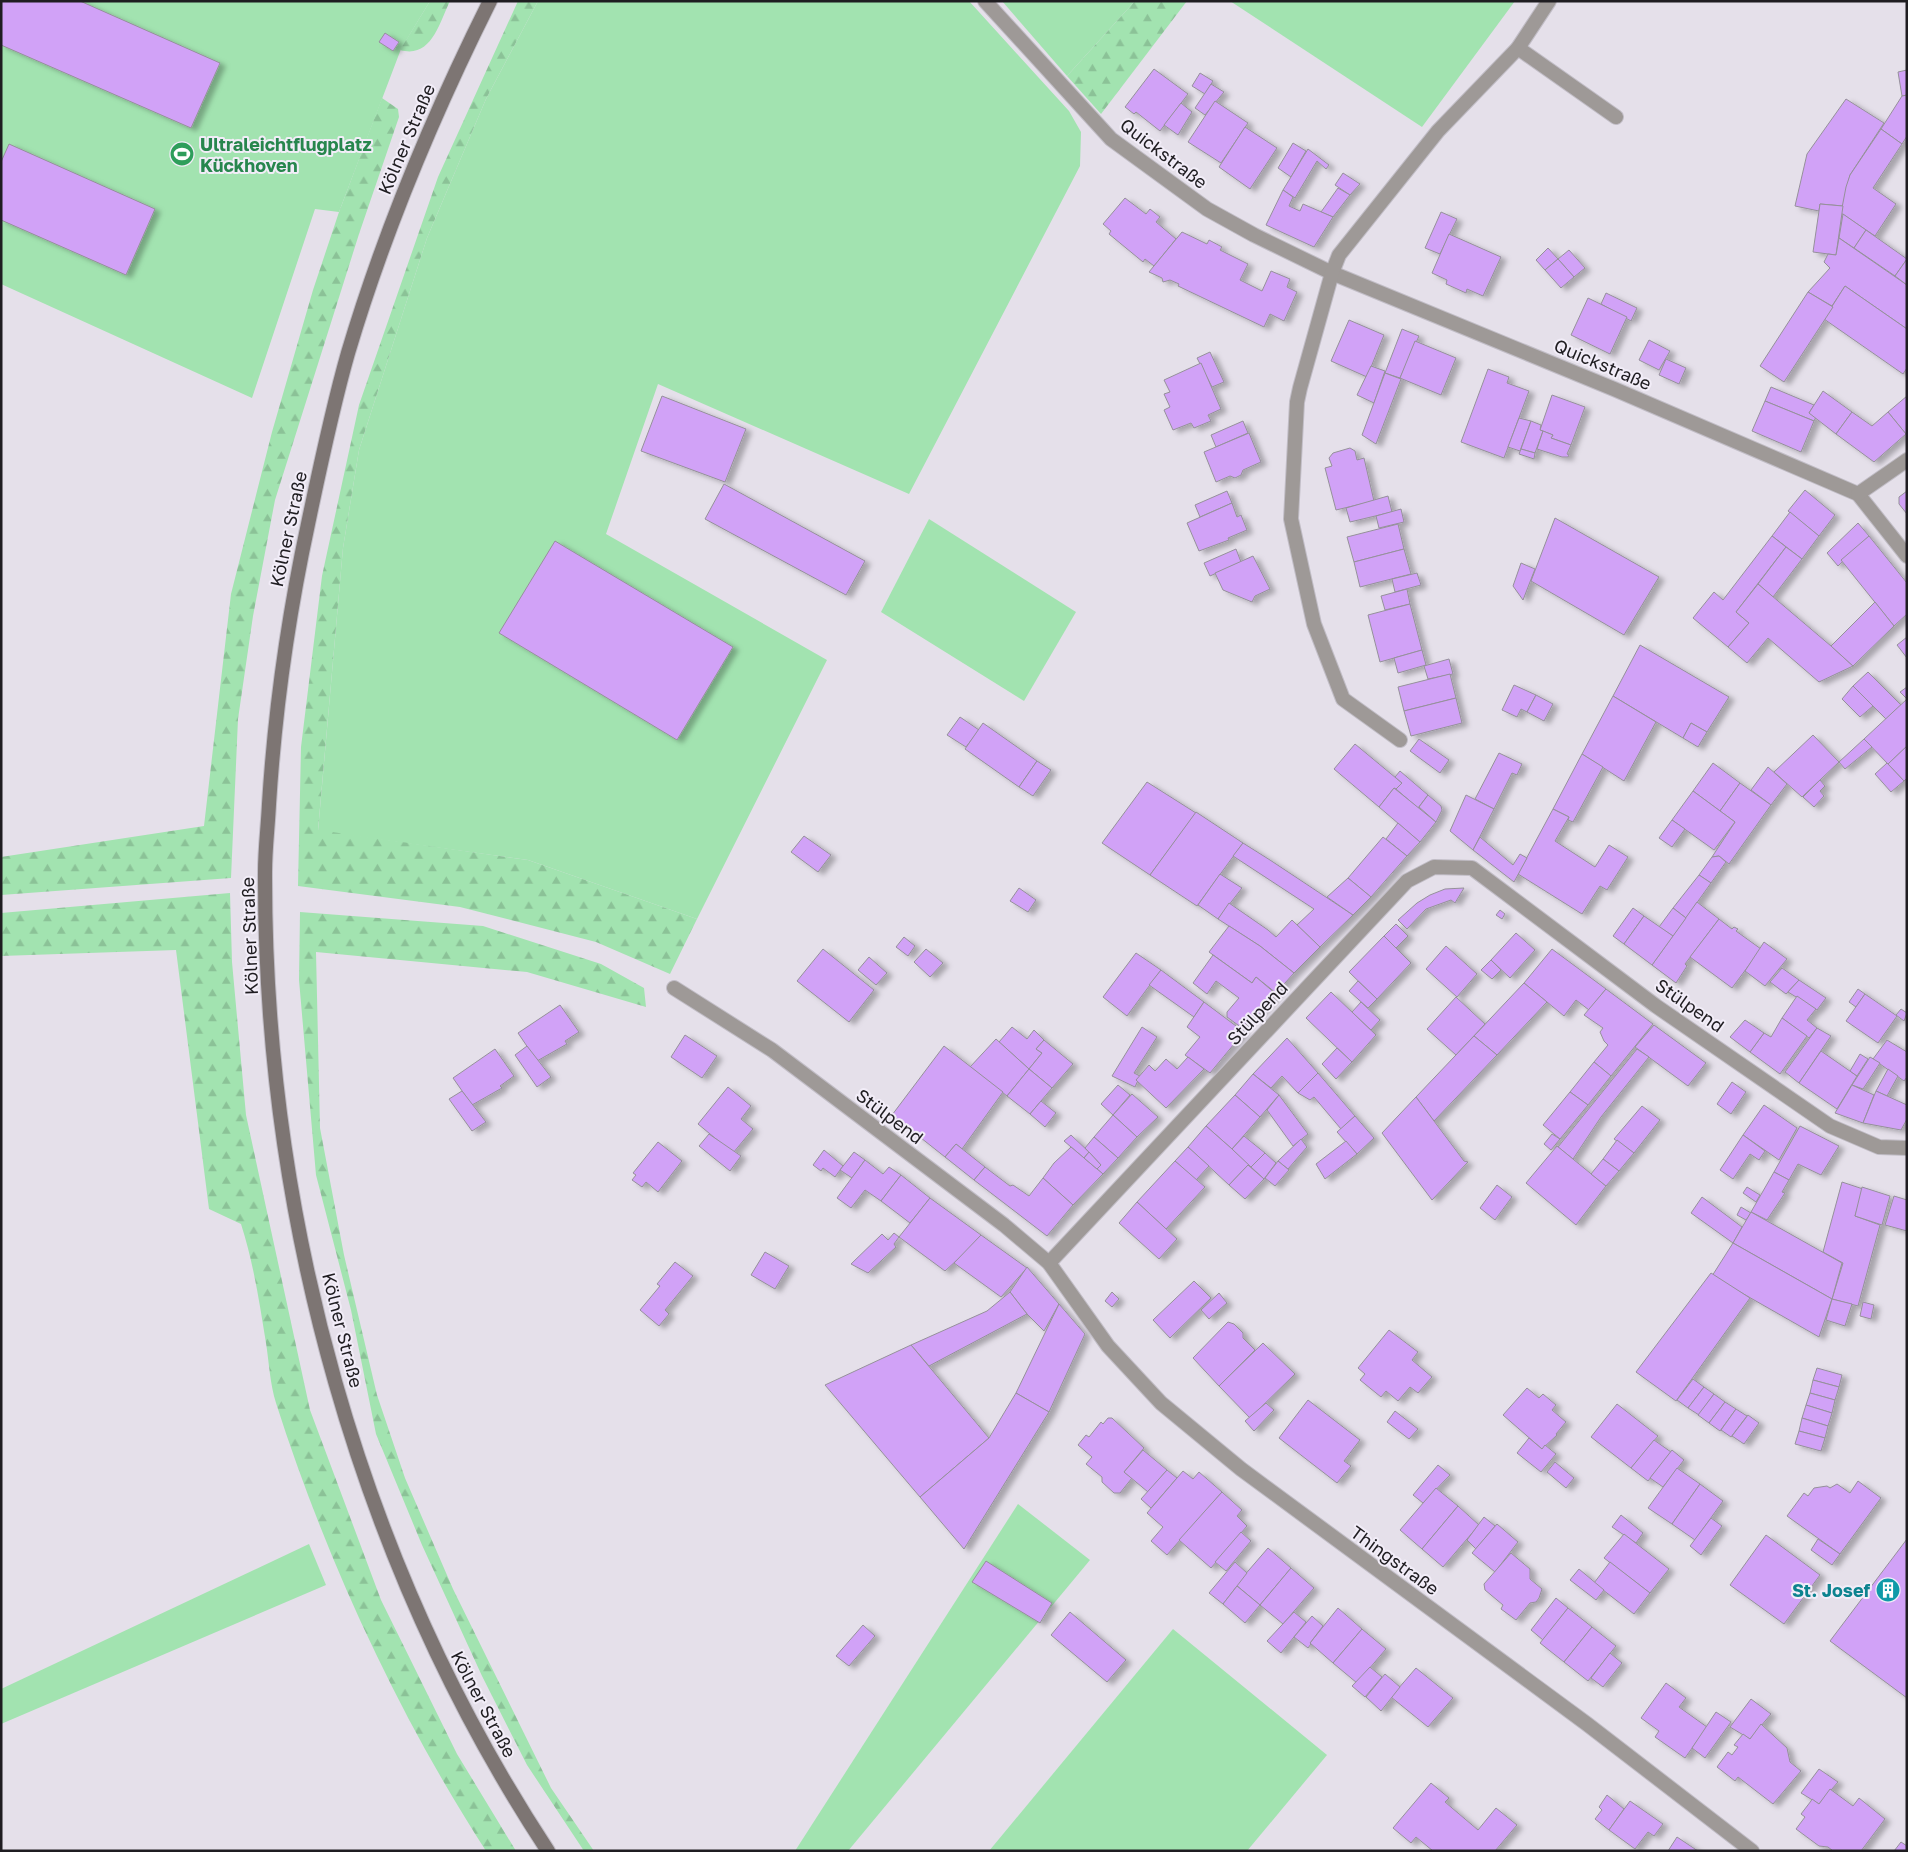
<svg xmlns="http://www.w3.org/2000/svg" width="1908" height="1852" font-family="'Golos Text',sans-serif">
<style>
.green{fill:#a2e3b0}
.forest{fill:url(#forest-firs)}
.building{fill:#d1a2f7;stroke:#95909a;filter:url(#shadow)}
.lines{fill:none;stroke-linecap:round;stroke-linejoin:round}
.minor-casing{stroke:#c1bdc6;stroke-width:16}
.secondary-casing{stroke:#c1bdc6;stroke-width:16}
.minor{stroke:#9e9997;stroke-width:14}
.secondary{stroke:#7d7573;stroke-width:14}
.labels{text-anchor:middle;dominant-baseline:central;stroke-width:4;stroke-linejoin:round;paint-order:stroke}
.street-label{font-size:18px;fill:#1f1d21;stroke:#f2edf8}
.leisure-label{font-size:18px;font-weight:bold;fill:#27864d;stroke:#f2edf8;text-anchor:start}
.culture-label{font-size:18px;font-weight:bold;fill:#0d838f;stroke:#f2edf8;text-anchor:end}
</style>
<defs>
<pattern id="forest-firs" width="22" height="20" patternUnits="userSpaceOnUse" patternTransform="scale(1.25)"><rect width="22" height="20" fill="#a2e3b0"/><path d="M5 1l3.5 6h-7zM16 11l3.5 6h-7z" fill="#8bc297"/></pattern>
<filter id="shadow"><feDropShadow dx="5.5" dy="3" stdDeviation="2.5" flood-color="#0004"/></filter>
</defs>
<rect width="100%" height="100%" fill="#e5e0ea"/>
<g class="green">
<polygon points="1,1 430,1 401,49 339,212 315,209 252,398 1,284"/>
<polygon points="538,1 969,1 1069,111 1081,132 1080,166 909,494 658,384 606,534 827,660 697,919 528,860 318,831 343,548 359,450 427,238 486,99"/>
<polygon points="1002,1 1135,1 1067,76"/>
<polygon points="1230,1 1515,1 1422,127"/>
<polygon points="929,519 1076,612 1024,701 881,612"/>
<polygon points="1018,1504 1090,1560 848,1851 795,1851"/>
<polygon points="309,1544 326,1585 1,1724 1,1689"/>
<polygon points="1173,1629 1327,1755 1247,1851 989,1851"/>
</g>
<g class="forest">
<path d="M430 1H450C439 24 431 59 400 50Z"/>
<polygon points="518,1 538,1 486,99 427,238 359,450 343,548 318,830 528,860 697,919 670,974 596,942 460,907 298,886 301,747 322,576 359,405 438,177"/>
<polygon points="1135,1 1187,1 1101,114 1067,76"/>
<polygon points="382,98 398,109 399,117 359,234 275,500 253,616 238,719 231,878 1,895 1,857 204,826 231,594 272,432 313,290 339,212"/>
<path d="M230 893 232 962 246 1115 310 1410 381 1600 457 1754 516 1851H486C397 1713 326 1559 276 1403 270 1384 269 1362 266 1343 259 1301 254 1265 241 1224L209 1209 176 950 1 956V913Z"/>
<polygon points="300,912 483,926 601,964 644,988 646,1007 527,972 316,952 320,1128 344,1255 377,1395 405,1478 453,1589 551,1788 594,1851 584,1851 527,1765 482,1676 422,1545 376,1434 351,1310 316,1175 299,980"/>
</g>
<g class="building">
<polygon points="1,1 80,1 220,63 191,128 1,45"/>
<polygon points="385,33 399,42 393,51 379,42"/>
<polygon points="1154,69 1188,94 1160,131 1136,112 1134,114 1125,107"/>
<polygon points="1907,70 1907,95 1902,96 1898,72"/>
<polygon points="1200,73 1213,81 1205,94 1192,86"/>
<polygon points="1211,84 1224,92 1205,115 1195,108"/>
<polygon points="1907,95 1907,136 1902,144 1881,129 1902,96"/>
<polygon points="1846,99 1884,123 1850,175 1843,206 1820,204 1819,211 1795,206 1807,154"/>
<polygon points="1215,101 1248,123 1221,163 1188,142"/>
<polygon points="1181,103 1192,112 1178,135 1164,125"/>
<polygon points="1245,127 1277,148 1250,189 1219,167"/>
<polygon points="1881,129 1902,144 1873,188 1896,204 1875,236 1841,213 1846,187 1850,175"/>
<polygon points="1293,143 1306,151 1291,177 1278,168"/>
<polygon points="9,144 155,209 126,275 1,220 1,162"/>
<polygon points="1308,149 1329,165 1326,169 1317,161 1295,198 1283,190"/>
<polygon points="1343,173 1360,184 1350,195 1335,185"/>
<polygon points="1338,188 1350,195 1333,217 1321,212"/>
<polygon points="1283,190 1293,197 1289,206 1300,211 1303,204 1333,217 1314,247 1266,225"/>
<polygon points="1125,198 1146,214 1150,209 1160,217 1156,222 1176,239 1154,266 1145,259 1143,262 1109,234 1111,231 1103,224"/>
<polygon points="1820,204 1843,206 1836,255 1813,252"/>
<polygon points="1441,212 1457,219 1440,254 1425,248"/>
<polygon points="1843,214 1866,230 1854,248 1839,238"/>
<polygon points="1866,230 1907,259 1895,276 1854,248"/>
<polygon points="1182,232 1207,244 1209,240 1222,247 1220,250 1248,264 1240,280 1262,291 1271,271 1290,279 1287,287 1297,292 1284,321 1270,314 1264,327 1178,286 1179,284 1170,280 1163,282 1162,278 1149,272"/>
<polygon points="1449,234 1501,257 1483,296 1467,289 1466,293 1446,284 1447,280 1432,273"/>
<polygon points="1839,238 1907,285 1907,329 1845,286 1832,306 1808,292 1830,268 1824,262 1828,254 1836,255"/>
<polygon points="1548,248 1558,259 1545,270 1536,260"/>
<polygon points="1569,250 1585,268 1574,277 1558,259"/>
<polygon points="1558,259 1574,277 1561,288 1545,270"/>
<polygon points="1907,259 1907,285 1895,276"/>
<polygon points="1845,286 1907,329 1907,368 1903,374 1824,319"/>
<polygon points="1808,292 1833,307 1784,382 1760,366"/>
<polygon points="1606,293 1637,308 1631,321 1601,304"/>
<polygon points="1588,298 1627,317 1610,354 1571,335"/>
<polygon points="1349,320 1384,335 1367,377 1331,361"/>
<polygon points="1402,329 1419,336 1400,378 1385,373"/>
<polygon points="1649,340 1670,351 1659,370 1639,360"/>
<polygon points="1415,341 1456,358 1441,395 1400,378"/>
<polygon points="1210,352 1224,382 1212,387 1197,358"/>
<polygon points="1666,359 1686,368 1679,384 1659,375"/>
<polygon points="1201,363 1221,409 1208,415 1211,421 1194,428 1191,423 1173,430 1164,410 1170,407 1164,394 1170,392 1164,380"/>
<polygon points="1371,366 1385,371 1374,403 1357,395"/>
<polygon points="1488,369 1509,377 1507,383 1529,391 1504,458 1461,442"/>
<polygon points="1385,373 1401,379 1376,444 1362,435"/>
<polygon points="1771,387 1814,405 1809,413 1816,417 1814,421 1765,401"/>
<polygon points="1823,391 1852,412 1836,434 1809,413"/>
<polygon points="1552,395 1585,407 1571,445 1551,438 1553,435 1540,430"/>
<polygon points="662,396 746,429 725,482 641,451"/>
<polygon points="1907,396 1907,434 1906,434 1888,412"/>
<polygon points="1765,401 1814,421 1801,452 1752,431"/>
<polygon points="1852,412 1872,426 1888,412 1906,434 1874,462 1836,434"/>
<polygon points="1519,418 1531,421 1520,451 1508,447"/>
<polygon points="1243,421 1248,433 1216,447 1211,435"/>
<polygon points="1531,421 1541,425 1540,430 1543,431 1535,453 1521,449"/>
<polygon points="1543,431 1553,435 1551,438 1571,445 1567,454 1569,455 1568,457 1562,457 1537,449"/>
<polygon points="1249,433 1261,462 1243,470 1241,475 1235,478 1230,476 1216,482 1204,452"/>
<polygon points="1350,448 1355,451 1357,460 1364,458 1374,501 1336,510 1325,468 1332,466 1329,458 1333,453"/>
<polygon points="1521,449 1535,453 1534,459 1519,454"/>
<polygon points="724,484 865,561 846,595 705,519"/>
<polygon points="1805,490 1835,515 1819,536 1788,511"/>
<polygon points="1227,491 1232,503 1200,517 1195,505"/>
<polygon points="1907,491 1907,514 1899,504 1899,497"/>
<polygon points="1388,496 1392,512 1350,522 1346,508"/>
<polygon points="1232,503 1237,517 1241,515 1247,530 1228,538 1229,540 1199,551 1187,523"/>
<polygon points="1401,509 1404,522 1379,528 1376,516"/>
<polygon points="1790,512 1819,536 1802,559 1772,536"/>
<polygon points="1555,518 1659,577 1624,635 1531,581"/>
<polygon points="1858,523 1869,536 1838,566 1827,553"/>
<polygon points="1398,524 1404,549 1354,562 1347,537"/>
<polygon points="1772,536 1786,547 1736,612 1749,623 1728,647 1693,618 1714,592 1723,600"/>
<polygon points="1869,536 1907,583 1907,614 1894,626 1841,560"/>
<polygon points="555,541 733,647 677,740 499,633"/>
<polygon points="1786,547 1802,559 1773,597 1758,584"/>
<polygon points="1236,549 1241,562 1210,576 1204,563"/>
<polygon points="1404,549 1411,574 1360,587 1354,562"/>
<polygon points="1253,556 1270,589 1255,596 1252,602 1223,590 1215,573"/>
<polygon points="1521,563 1535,569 1523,600 1513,586"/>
<polygon points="1417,573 1421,585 1395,592 1392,579"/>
<polygon points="1758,584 1831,646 1853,666 1819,682 1768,638 1747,663 1728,647 1749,623 1736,612"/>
<polygon points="1407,589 1410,604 1385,610 1381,596"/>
<polygon points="1875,602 1894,626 1853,666 1831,646"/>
<polygon points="1410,604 1422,650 1380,662 1368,615"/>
<polygon points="1907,637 1907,658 1897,645"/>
<polygon points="1640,645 1729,697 1707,732 1691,723 1683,738 1613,696"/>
<polygon points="1422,650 1426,665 1398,673 1394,658"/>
<polygon points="1449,659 1453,674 1428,679 1424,666"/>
<polygon points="1868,672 1901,705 1886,719 1853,686"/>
<polygon points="1450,674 1456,698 1404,711 1398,687"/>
<polygon points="1514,685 1536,695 1527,712 1521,709 1517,717 1502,710"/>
<polygon points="1853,686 1873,706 1860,717 1842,699"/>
<polygon points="1907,687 1907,699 1900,692"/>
<polygon points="1536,695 1553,704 1544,721 1527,712"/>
<polygon points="1613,696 1656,722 1624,781 1582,754"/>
<polygon points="1456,698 1462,723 1411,736 1404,711"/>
<polygon points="1907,699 1907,746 1888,764 1864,739"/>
<polygon points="960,717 979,730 966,747 947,735"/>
<polygon points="983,723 1037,761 1019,787 965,749"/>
<polygon points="1691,723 1707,732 1698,747 1683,738"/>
<polygon points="1813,735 1839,762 1802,797 1774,772"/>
<polygon points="1419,739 1449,760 1440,773 1410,751"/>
<polygon points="1864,739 1872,747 1845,769 1839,762"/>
<polygon points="1355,744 1402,783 1396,789 1394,788 1379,807 1334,769"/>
<polygon points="1907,746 1907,778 1904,781 1888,764"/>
<polygon points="1499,753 1522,764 1517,775 1512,773 1494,809 1475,799"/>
<polygon points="1582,754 1603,767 1573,822 1568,820 1569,817 1553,809"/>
<polygon points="1037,761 1051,770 1033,796 1019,787"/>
<polygon points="1713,763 1740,783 1720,811 1693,791"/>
<polygon points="1887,763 1904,781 1891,792 1875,774"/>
<polygon points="1768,767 1787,784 1771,805 1751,790"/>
<polygon points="1400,771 1428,795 1418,808 1396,789 1402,783 1395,777"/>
<polygon points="1820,780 1825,786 1820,791 1824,796 1814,807 1803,797"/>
<polygon points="1147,782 1196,813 1150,875 1102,843"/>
<polygon points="1740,783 1771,805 1729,864 1719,856 1712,857 1735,822 1720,811"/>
<polygon points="1394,788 1436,822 1420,842 1379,807"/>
<polygon points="1693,791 1735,822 1714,850 1672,820"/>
<polygon points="1428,795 1441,806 1442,810 1436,822 1419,807"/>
<polygon points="1466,795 1494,809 1473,850 1450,831"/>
<polygon points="1553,809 1569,817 1555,841 1595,867 1609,845 1628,857 1607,890 1600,886 1582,914 1518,874"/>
<polygon points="1196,812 1243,843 1197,906 1150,875"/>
<polygon points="1672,820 1685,829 1672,847 1659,838"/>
<polygon points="1398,823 1420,842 1407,856 1386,839"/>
<polygon points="804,836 831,855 818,872 791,852"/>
<polygon points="1383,837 1407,856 1371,897 1348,878"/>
<polygon points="1480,837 1513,865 1520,854 1527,858 1514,882 1473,850"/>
<polygon points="1243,843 1270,860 1353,915 1320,947 1297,925 1314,909 1233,856"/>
<polygon points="1719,856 1726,862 1711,883 1699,875 1712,857"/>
<polygon points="1220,874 1242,888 1218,919 1198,905"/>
<polygon points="1699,875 1711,883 1686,918 1673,908"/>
<polygon points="1348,878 1371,897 1353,915 1327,897"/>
<polygon points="1019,888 1036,900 1028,912 1010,901"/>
<polygon points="1464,888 1455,903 1451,900 1426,909 1407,929 1398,920 1417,903 1430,895 1445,889"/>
<polygon points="1697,902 1719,919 1685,964 1687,966 1676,983 1652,965"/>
<polygon points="1229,903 1268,930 1276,937 1292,920 1320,947 1294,973 1260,946 1218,919"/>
<polygon points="1633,908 1644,916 1624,944 1613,936"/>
<polygon points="1673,908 1686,918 1673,936 1659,927"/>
<polygon points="1500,910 1505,914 1502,919 1496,915"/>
<polygon points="1644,916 1673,936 1652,965 1624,944"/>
<polygon points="1719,919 1732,929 1734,927 1738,929 1736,931 1761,949 1732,988 1690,957"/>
<polygon points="1396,924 1408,936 1396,948 1384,936"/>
<polygon points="1229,926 1260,946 1294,973 1276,993 1256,977 1252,983 1209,952"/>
<polygon points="1516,933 1535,950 1510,978 1491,960"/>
<polygon points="1384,936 1411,963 1377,999 1349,972"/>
<polygon points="904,937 915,946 908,956 896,947"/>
<polygon points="1764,942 1787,959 1765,986 1745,971"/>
<polygon points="1446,946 1477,974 1457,997 1426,969"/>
<polygon points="823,949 874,990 849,1022 797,981"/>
<polygon points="926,949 943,963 930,977 914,962"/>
<polygon points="1552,949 1606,989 1589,1010 1576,1000 1564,1016 1524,983"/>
<polygon points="1136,953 1161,970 1127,1016 1103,997"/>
<polygon points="1213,955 1252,983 1256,977 1276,994 1258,1015 1255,1013 1242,1028 1227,1017 1227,1012 1239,998 1216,981 1207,994 1193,983"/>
<polygon points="869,957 887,973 876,985 858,970"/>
<polygon points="1491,960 1501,970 1492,979 1481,970"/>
<polygon points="1782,968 1799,980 1786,994 1770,982"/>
<polygon points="1161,970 1204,1002 1194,1017 1149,985"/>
<polygon points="1799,980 1826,998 1817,1010 1788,992"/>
<polygon points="1358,981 1377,999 1368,1008 1349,991"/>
<polygon points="1524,983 1547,1002 1497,1055 1474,1036"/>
<polygon points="1606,989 1653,1024 1611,1076 1594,1062 1608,1045 1604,1041 1600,1032 1603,1028 1584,1015"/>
<polygon points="1858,989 1865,994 1856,1007 1849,1002"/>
<polygon points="1331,992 1376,1035 1352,1062 1306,1018"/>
<polygon points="1865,994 1897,1016 1878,1043 1846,1021"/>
<polygon points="1797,996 1816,1009 1807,1020 1817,1028 1809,1038 1782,1018"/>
<polygon points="1456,997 1485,1024 1456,1055 1427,1029"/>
<polygon points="1204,1002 1244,1032 1210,1073 1185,1055 1200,1037 1187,1027"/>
<polygon points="1361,1002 1380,1020 1371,1030 1352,1012"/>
<polygon points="560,1005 579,1032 565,1041 567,1044 537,1061 518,1033"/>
<polygon points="1901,1009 1907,1013 1904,1021 1896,1015"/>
<polygon points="1782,1018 1807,1036 1780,1074 1750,1052 1764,1033 1771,1037"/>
<polygon points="1745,1020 1764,1033 1750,1052 1730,1037"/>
<polygon points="1654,1025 1706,1063 1688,1086 1635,1047"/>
<polygon points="1012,1027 1027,1039 1034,1030 1044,1040 1036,1049 1042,1053 1029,1069 999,1042"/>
<polygon points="1142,1027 1157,1037 1134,1073 1140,1076 1135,1087 1112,1076"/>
<polygon points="1817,1028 1831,1036 1799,1083 1785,1072"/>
<polygon points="685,1035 717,1056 702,1078 671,1057"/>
<polygon points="1474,1036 1497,1055 1434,1121 1416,1097"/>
<polygon points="1287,1038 1318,1073 1298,1093 1282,1076 1271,1088 1253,1074"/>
<polygon points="996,1039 1029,1069 1007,1096 970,1067"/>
<polygon points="1044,1040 1073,1064 1052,1088 1029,1069 1042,1053 1036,1049"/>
<polygon points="1887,1040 1907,1052 1907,1077 1904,1081 1873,1059"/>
<polygon points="527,1046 551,1077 537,1087 515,1055"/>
<polygon points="944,1046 1003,1092 962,1149 956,1144 945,1157 892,1115"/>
<polygon points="1337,1048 1352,1062 1336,1079 1322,1064"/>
<polygon points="495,1049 514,1076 500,1086 502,1088 472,1105 453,1078"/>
<polygon points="1637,1049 1649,1057 1601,1117 1573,1159 1558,1147"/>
<polygon points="1821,1051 1857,1076 1837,1109 1799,1083"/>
<polygon points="1860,1054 1868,1059 1857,1076 1850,1071"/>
<polygon points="1188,1057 1204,1069 1166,1108 1136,1080 1149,1065 1155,1071 1166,1059 1177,1069"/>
<polygon points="1870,1057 1880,1063 1871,1077 1863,1089 1852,1085"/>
<polygon points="1594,1062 1611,1076 1588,1105 1570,1092"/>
<polygon points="1029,1069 1052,1088 1030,1114 1007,1096"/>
<polygon points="1888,1069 1898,1076 1887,1096 1876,1091"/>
<polygon points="1318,1073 1355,1116 1341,1129 1314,1097 1310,1100 1298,1093"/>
<polygon points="1253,1074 1279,1095 1260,1117 1235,1095"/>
<polygon points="1732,1082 1746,1092 1731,1114 1717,1104"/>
<polygon points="1118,1085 1130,1095 1113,1115 1101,1104"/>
<polygon points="1852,1085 1874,1095 1863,1123 1835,1113"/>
<polygon points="728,1087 751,1106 741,1119 753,1129 733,1153 698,1124"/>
<polygon points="462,1091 486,1122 472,1131 449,1099"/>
<polygon points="1876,1091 1907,1105 1907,1119 1901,1130 1863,1123"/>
<polygon points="1570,1092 1588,1105 1560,1139 1543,1125"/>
<polygon points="1132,1094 1158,1117 1137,1137 1113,1115"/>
<polygon points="1235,1095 1260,1117 1232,1149 1206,1126"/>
<polygon points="1279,1095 1308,1134 1293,1146 1267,1110"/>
<polygon points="1416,1097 1464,1161 1468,1162 1432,1200 1382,1133"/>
<polygon points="1041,1101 1056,1113 1045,1127 1030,1114"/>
<polygon points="1764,1105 1797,1128 1779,1160 1743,1135"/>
<polygon points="1642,1106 1660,1120 1634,1153 1614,1139"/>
<polygon points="1113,1115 1137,1137 1118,1158 1094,1137"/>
<polygon points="1355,1116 1374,1138 1357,1154 1337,1132"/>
<polygon points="1206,1126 1249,1164 1229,1185 1188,1147"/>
<polygon points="1800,1126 1839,1146 1821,1175 1798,1164 1789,1180 1774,1172"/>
<polygon points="709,1134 741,1156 730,1171 699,1146"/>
<polygon points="1552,1134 1560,1139 1551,1150 1544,1144"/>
<polygon points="1071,1135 1089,1152 1084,1158 1064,1141"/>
<polygon points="1743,1135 1765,1151 1759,1160 1750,1154 1733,1179 1720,1170"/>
<polygon points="1244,1136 1265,1153 1251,1167 1232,1149"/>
<polygon points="1094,1137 1118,1158 1103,1174 1097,1169 1101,1165 1085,1148"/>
<polygon points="1301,1139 1307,1147 1288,1169 1278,1161"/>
<polygon points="1617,1140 1634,1153 1619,1171 1603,1159"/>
<polygon points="1346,1141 1357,1154 1325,1179 1316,1164"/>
<polygon points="658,1142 682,1161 658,1192 646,1182 642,1187 632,1180 636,1175 633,1173"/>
<polygon points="956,1144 985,1167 974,1180 945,1157"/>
<polygon points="1557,1146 1606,1186 1576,1225 1526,1183"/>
<polygon points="1071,1147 1103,1174 1073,1205 1043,1178 1054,1163"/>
<polygon points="1188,1147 1209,1166 1196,1180 1175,1161"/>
<polygon points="824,1150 843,1166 835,1177 823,1168 821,1171 813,1165"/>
<polygon points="854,1152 865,1160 852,1178 840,1170"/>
<polygon points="1089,1152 1101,1165 1097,1169 1084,1158"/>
<polygon points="1265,1153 1276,1163 1264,1179 1251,1167"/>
<polygon points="1603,1159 1619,1171 1606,1186 1591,1174"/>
<polygon points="865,1160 883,1174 889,1167 901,1175 881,1201 865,1190 851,1208 837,1198"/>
<polygon points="1175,1161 1205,1187 1166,1229 1137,1202"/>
<polygon points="1278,1161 1289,1170 1275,1186 1265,1178"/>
<polygon points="1248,1165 1264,1179 1245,1199 1229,1185"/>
<polygon points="985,1167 1010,1186 1013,1185 1029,1196 1043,1178 1073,1205 1047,1236 974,1180"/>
<polygon points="1774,1172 1789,1180 1782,1192 1785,1193 1767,1220 1751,1212"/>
<polygon points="901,1175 930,1198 910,1223 881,1201"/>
<polygon points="1842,1182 1863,1189 1855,1216 1880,1225 1858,1306 1832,1299 1843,1263 1823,1252"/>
<polygon points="1497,1185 1512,1197 1495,1220 1480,1208"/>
<polygon points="1747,1187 1760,1195 1756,1202 1743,1193"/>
<polygon points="1862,1187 1890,1196 1882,1225 1855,1216"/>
<polygon points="1894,1196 1907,1200 1907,1231 1885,1225"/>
<polygon points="1702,1197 1742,1227 1733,1243 1691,1213"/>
<polygon points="930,1198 981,1235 969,1249 945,1271 899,1237"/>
<polygon points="1137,1202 1177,1239 1159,1259 1119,1223"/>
<polygon points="1741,1207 1751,1213 1746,1220 1737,1215"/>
<polygon points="1751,1212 1842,1263 1832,1299 1733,1243"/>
<polygon points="894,1233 899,1237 894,1244 896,1247 868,1273 851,1264 882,1234 888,1240"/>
<polygon points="981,1235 1027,1268 1001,1297 954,1263"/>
<polygon points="1733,1243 1832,1299 1819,1337 1712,1276"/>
<polygon points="765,1252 789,1266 775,1289 751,1275"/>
<polygon points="675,1262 693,1276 665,1310 669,1314 659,1326 640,1310 660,1286 657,1284"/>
<polygon points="1027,1267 1059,1304 1044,1331 1027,1314 1010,1292"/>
<polygon points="1711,1273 1750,1298 1676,1401 1636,1372"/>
<polygon points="1194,1281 1211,1298 1170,1338 1153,1320"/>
<polygon points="1010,1292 1027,1314 929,1366 911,1345 987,1311"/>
<polygon points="1112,1292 1119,1299 1112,1307 1105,1301"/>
<polygon points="1219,1293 1227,1303 1209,1319 1201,1310"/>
<polygon points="1832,1299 1852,1304 1845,1326 1826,1320"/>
<polygon points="1863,1302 1874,1305 1871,1319 1860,1316"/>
<polygon points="1059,1304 1085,1334 1049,1412 1016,1393"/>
<polygon points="1228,1322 1234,1324 1243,1333 1243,1338 1255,1350 1219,1386 1193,1358"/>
<polygon points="1389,1330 1418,1352 1412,1360 1432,1377 1418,1393 1410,1387 1398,1401 1386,1391 1381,1397 1360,1380 1365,1374 1358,1368"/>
<polygon points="1263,1343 1295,1374 1250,1418 1219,1386"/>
<polygon points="911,1345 989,1438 920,1497 825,1385"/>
<polygon points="1817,1368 1842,1375 1839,1387 1813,1380"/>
<polygon points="1693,1379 1704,1387 1688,1408 1677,1400"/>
<polygon points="1813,1380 1839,1387 1835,1400 1810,1393"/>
<polygon points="1704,1387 1714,1394 1699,1415 1688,1408"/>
<polygon points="1527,1388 1539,1398 1543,1394 1556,1405 1552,1410 1566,1422 1556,1434 1557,1435 1542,1449 1503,1415"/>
<polygon points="1016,1393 1049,1412 964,1549 920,1497 989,1438"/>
<polygon points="1810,1393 1835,1400 1832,1413 1806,1405"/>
<polygon points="1714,1394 1725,1402 1709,1423 1698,1415"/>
<polygon points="1308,1400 1360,1440 1344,1461 1351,1466 1337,1483 1279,1438"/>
<polygon points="1725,1402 1736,1409 1720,1431 1709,1423"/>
<polygon points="1266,1403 1274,1410 1254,1431 1245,1421"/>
<polygon points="1617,1404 1658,1436 1631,1468 1591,1437"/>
<polygon points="1806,1405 1832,1413 1828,1426 1802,1418"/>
<polygon points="1736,1409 1747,1416 1731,1437 1721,1430"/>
<polygon points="1395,1411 1418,1429 1409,1439 1387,1422"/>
<polygon points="1748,1415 1759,1423 1744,1444 1732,1436"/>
<polygon points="1108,1418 1112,1418 1144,1448 1124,1472 1132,1478 1120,1493 1114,1493 1102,1482 1102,1477 1086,1464 1092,1457 1078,1445 1086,1435 1089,1437 1101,1422 1103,1424"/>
<polygon points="1802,1418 1828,1426 1825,1438 1799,1431"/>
<polygon points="1799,1431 1825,1438 1821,1451 1795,1444"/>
<polygon points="1529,1438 1542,1449 1545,1445 1556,1454 1541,1472 1517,1453"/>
<polygon points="1654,1440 1671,1452 1648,1481 1631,1468"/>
<polygon points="1143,1450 1167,1470 1148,1492 1124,1472"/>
<polygon points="1672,1450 1684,1460 1663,1487 1650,1478"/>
<polygon points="1555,1462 1574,1478 1566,1488 1547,1472"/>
<polygon points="1438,1465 1450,1475 1423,1503 1413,1495"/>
<polygon points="1677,1468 1700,1484 1672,1524 1648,1508"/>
<polygon points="1167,1470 1177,1478 1151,1508 1141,1499"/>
<polygon points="1183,1471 1193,1479 1199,1472 1222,1492 1167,1555 1151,1541 1163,1527 1147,1513"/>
<polygon points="1858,1481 1881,1498 1840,1554 1787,1516 1804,1493 1808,1496 1814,1488 1827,1486 1830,1488 1837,1484 1850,1493"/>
<polygon points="1700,1484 1723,1501 1695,1540 1672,1524"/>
<polygon points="1436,1488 1458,1506 1422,1549 1400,1530"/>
<polygon points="1222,1492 1242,1510 1237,1516 1247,1526 1211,1568 1179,1540"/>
<polygon points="1458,1506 1479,1525 1443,1567 1422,1549"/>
<polygon points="1621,1515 1643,1533 1636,1543 1612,1527"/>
<polygon points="1484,1517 1495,1526 1476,1549 1467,1540"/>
<polygon points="1711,1518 1722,1526 1701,1555 1690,1546"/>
<polygon points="1497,1524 1518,1542 1495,1572 1472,1553"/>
<polygon points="1241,1532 1251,1541 1226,1571 1215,1562"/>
<polygon points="1624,1534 1669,1569 1650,1593 1604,1558"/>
<polygon points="1766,1535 1820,1575 1784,1624 1730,1585"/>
<polygon points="1818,1539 1840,1554 1832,1565 1811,1550"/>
<polygon points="1907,1539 1907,1698 1830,1641"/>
<polygon points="1268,1548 1291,1568 1260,1605 1236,1585"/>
<polygon points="1511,1553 1530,1569 1530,1579 1542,1589 1539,1598 1536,1602 1530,1603 1516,1620 1501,1609 1503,1605 1485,1590 1484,1584"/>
<polygon points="986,1561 1052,1603 1040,1623 972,1582"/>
<polygon points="1235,1562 1247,1573 1223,1604 1209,1593"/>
<polygon points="1610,1562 1650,1593 1634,1614 1594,1583"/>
<polygon points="1291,1568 1314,1588 1283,1624 1260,1605"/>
<polygon points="1579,1569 1604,1590 1596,1600 1570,1580"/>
<polygon points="1237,1586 1260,1605 1245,1623 1223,1604"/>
<polygon points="1556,1598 1568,1608 1543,1640 1531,1630"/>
<polygon points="1338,1608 1362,1629 1333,1663 1310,1643"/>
<polygon points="1568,1608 1592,1627 1564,1662 1540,1643"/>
<polygon points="1070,1612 1126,1660 1107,1682 1051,1635"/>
<polygon points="1294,1612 1306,1622 1281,1653 1267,1641"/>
<polygon points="1312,1616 1323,1626 1310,1643 1311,1644 1308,1648 1294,1637"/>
<polygon points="863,1625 875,1636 849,1666 836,1656"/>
<polygon points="1592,1627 1616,1646 1588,1681 1564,1662"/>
<polygon points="1362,1629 1386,1649 1357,1683 1333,1663"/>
<polygon points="1610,1653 1622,1663 1603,1687 1591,1678"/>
<polygon points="1370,1667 1382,1677 1365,1697 1352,1686"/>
<polygon points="1416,1668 1453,1698 1428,1727 1391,1697"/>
<polygon points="1385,1674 1400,1687 1381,1711 1366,1697"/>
<polygon points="1666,1683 1686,1698 1679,1707 1707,1727 1685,1758 1655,1737 1659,1731 1641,1718"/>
<polygon points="1751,1699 1771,1714 1750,1739 1730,1727"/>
<polygon points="1716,1712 1731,1722 1705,1758 1692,1748"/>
<polygon points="1761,1724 1787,1748 1790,1762 1801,1771 1773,1804 1738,1777 1735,1781 1717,1767 1728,1752 1732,1755 1738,1747 1734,1745 1743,1734 1750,1739"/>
<polygon points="1819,1769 1838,1782 1819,1804 1801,1793"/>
<polygon points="1431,1783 1449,1798 1445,1802 1478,1830 1496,1808 1517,1825 1495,1851 1433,1851 1416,1837 1411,1843 1393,1828"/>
<polygon points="1830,1789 1853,1806 1859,1798 1885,1819 1861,1851 1833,1851 1828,1847 1819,1846 1796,1829 1805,1817 1801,1814 1811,1801 1812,1799 1819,1804"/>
<polygon points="1607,1795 1624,1809 1609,1830 1595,1819 1602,1810 1599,1807"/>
<polygon points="1630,1801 1663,1824 1654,1836 1648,1832 1635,1849 1609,1830"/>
<polygon points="1677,1837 1698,1851 1668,1851"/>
<polygon points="1901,1842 1907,1846 1907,1851 1894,1851"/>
</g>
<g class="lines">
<defs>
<g id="minor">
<polyline points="985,1 1111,139 1207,209 1254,235 1332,273 1614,389 1858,494 1907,556"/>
<polyline points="1518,48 1616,117"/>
<polyline points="1858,494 1907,460"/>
<polyline points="1400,740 1343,699 1314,624 1291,519 1297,402 1300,388 1332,273 1339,255 1438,131 1518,48 1549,1"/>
<polyline points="674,988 772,1050 1004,1225 1049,1263 1108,1346 1161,1403 1241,1469 1587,1724 1752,1851"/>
<polyline points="1049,1263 1407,881 1434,867 1472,868 1656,1006 1830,1126 1879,1147 1907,1148"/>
</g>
<path id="secondary" d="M490 1C433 115 384 232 348 353 332 409 320 467 308 524 288 617 275 709 269 804 268 826 265 849 265 872 264 1214 359 1564 548 1851"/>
</defs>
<use href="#minor" class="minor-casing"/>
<use href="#secondary" class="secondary-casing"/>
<use href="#minor" class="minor"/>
<use href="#secondary" class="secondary"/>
</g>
<defs>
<symbol id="stadium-disc" viewBox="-11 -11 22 22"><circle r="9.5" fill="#2e9e5b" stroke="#f2edf8"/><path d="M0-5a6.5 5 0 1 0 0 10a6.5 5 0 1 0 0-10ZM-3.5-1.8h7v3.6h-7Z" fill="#fff"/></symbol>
<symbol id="building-disc" viewBox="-11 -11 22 22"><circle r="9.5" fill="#0f9aa8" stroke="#f2edf8"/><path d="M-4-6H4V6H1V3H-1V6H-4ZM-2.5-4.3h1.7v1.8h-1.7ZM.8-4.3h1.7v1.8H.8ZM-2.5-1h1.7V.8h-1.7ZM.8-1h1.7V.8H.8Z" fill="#fff"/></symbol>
</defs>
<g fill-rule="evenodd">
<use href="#stadium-disc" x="168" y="140" width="28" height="28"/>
<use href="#building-disc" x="1874" y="1576" width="28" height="28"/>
</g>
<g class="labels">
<g class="street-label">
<text transform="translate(406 139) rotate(-67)">Kölner Straße</text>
<text transform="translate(1164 153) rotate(37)">Quickstraße</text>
<text transform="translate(1603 364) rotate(23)">Quickstraße</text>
<text transform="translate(288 529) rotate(-78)">Kölner Straße</text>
<text transform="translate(249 936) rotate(-92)">Kölner Straße</text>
<text transform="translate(1690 1005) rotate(35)">Stülpend</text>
<text transform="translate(1257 1013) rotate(-47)">Stülpend</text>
<text transform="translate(890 1116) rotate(37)">Stülpend</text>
<text transform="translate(343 1330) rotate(76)">Kölner Straße</text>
<text transform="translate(1395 1560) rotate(36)">Thingstraße</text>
<text transform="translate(484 1704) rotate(62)">Kölner Straße</text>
</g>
<g class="leisure-label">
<text x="200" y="144">Ultraleichtflugplatz<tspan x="200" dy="21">Kückhoven</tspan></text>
</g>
<g class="culture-label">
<text x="1870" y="1590">St. Josef</text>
</g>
</g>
<rect width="1908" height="1852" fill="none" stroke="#1f1d21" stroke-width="5"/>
</svg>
